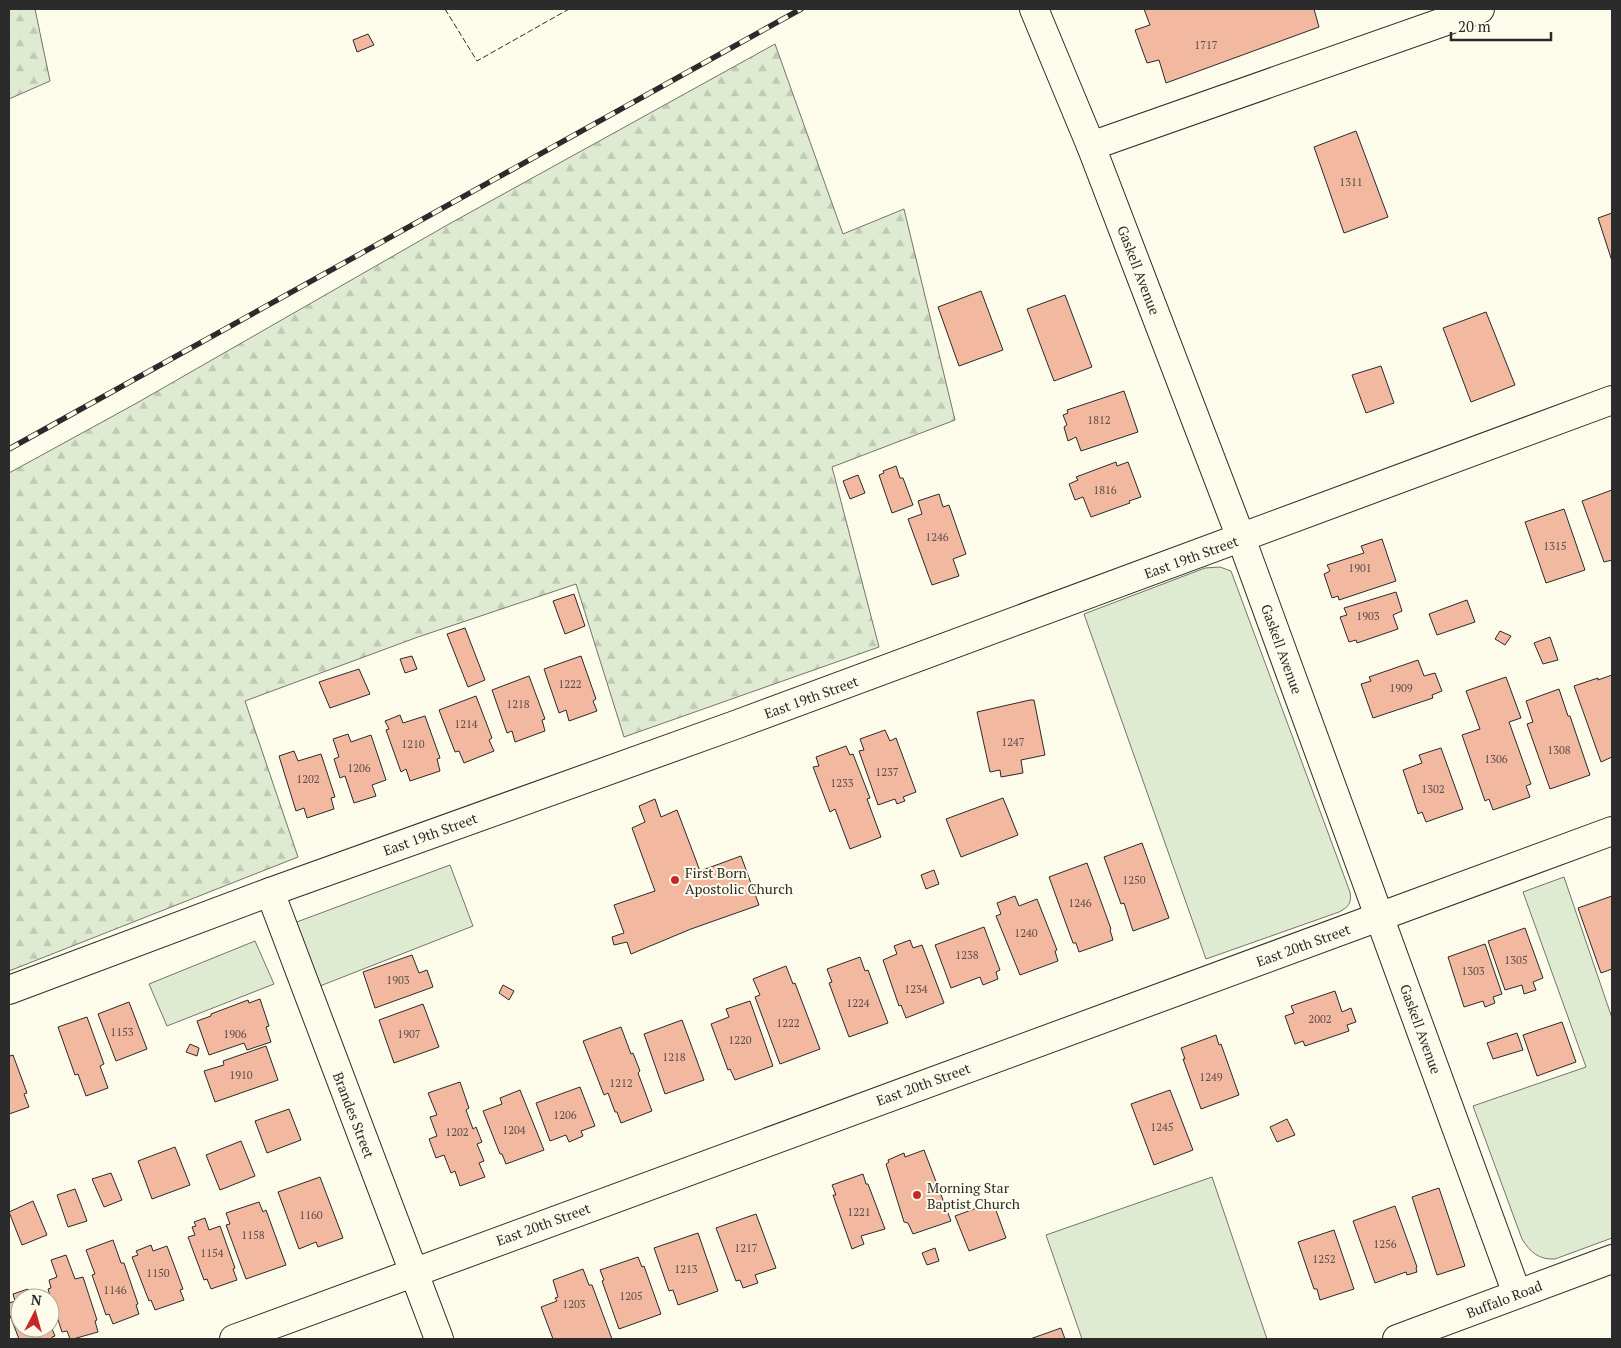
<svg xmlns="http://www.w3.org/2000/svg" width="1621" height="1348" font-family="'PT Serif',serif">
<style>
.grass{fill:#deebd1;stroke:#74746e}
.forest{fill:url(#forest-firs);stroke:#74746e}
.building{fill:#f2b8a0;stroke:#2b2b2b}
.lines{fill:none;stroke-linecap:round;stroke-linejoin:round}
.minor-casing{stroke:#2b2b2b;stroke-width:30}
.major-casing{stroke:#2b2b2b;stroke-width:30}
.minor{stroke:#fdfbea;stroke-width:28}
.major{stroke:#fdfbea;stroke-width:28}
.rail-casing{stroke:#2b2b2b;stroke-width:5.5}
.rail{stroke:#fdfbea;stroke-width:4;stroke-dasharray:11;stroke-linecap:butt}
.fence{stroke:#2b2b2b;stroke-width:1;stroke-dasharray:6 2.5;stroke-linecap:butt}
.poi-dot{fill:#c62828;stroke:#fdfbea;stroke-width:2}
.labels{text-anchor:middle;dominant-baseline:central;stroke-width:4;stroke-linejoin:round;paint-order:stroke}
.number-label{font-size:11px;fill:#5d4e48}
.street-label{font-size:14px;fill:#2b2b2b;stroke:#fdfbea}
.poi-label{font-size:14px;fill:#2b2b2b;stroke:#fdfbea;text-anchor:start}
</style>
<defs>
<pattern id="forest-firs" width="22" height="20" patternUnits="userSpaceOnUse" patternTransform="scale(1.25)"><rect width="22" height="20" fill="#deebd1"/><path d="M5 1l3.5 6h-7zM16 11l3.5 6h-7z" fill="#bfcab4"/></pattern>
</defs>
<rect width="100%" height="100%" fill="#fdfbea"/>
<g class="grass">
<path d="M1220 567 1231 571 1350 892C1352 904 1348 907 1339 912L1206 959 1084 614 1205 568Z"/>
<polygon points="450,865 473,926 320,986 294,923"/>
<path d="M1564 877 1612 1018V1238L1555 1259C1539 1260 1530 1252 1522 1239L1473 1106 1586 1067 1523 892Z"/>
<polygon points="255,941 274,984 167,1026 149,984"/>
<polygon points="1212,1177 1267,1339 1082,1339 1046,1235"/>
</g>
<g class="forest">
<polygon points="9,9 35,9 50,81 9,99"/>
<polygon points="775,44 843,234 904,209 955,420 832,467 879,647 624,737 576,584 418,637 245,701 298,857 9,971 9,473 135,404 449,224"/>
</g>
<g class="building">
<polygon points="1144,9 1314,9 1319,27 1166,83 1159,60 1147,63 1135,30 1150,25"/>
<polygon points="368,34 374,45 357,52 353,40"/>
<polygon points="1356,131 1388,217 1344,233 1314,147"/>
<polygon points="1612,213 1612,261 1598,218"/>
<polygon points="981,291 1003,350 959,366 938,307"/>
<polygon points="1065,295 1092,367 1054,381 1027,309"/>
<polygon points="1486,312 1515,385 1471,402 1443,328"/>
<polygon points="1381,366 1394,403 1366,413 1352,375"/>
<polygon points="1124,391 1138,432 1081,451 1076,437 1068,441 1064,427 1067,425 1063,415 1068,413 1067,410"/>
<polygon points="1116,462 1117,466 1128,462 1141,497 1129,501 1130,503 1091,517 1083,497 1075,500 1069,484 1078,480 1076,477"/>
<polygon points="896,466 900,478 903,478 913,505 892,513 879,475 884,473 883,471"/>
<polygon points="858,475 865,493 850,499 843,481"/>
<polygon points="1612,490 1612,560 1604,562 1582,501"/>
<polygon points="939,494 943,507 949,505 966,554 953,559 959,576 932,585 908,519 922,514 918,501"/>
<polygon points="1564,509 1585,570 1546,583 1525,522"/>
<polygon points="1382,539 1396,581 1339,600 1338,596 1332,598 1324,574 1330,571 1327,565 1364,553 1361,546"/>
<polygon points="1396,592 1402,611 1393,615 1398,629 1357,643 1356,640 1349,642 1340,617 1347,615 1344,608"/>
<polygon points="574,594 585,626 565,634 553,601"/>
<polygon points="1467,600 1475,622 1437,635 1429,614"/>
<polygon points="465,628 485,680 468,687 447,634"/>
<polygon points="1500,631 1511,636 1505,645 1495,639"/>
<polygon points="1550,637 1558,660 1543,664 1534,643"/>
<polygon points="412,656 417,669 405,673 400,659"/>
<polygon points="581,656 596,699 593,701 597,711 569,721 566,710 559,713 544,669"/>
<polygon points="1418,660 1424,676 1435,673 1442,691 1432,695 1433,698 1373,718 1361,684 1371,681 1369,677"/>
<polygon points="359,669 370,694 330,708 319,682"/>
<polygon points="1612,675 1612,757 1601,762 1574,686 1598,678 1598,680"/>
<polygon points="529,676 545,719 542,720 545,731 515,742 512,731 507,733 492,690"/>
<polygon points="1506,677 1521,718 1509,722 1531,784 1526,786 1530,797 1493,810 1489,799 1485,801 1462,735 1480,729 1466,691"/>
<polygon points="1559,689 1568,716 1570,716 1590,775 1550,789 1527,724 1533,722 1526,701"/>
<polygon points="476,696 492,738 489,740 494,751 464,763 459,751 455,752 439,710"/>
<polygon points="1030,700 1034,700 1045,755 1021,760 1023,773 1001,777 1000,770 990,772 977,712"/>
<polygon points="400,715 403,723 425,716 440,758 437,759 440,771 410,781 406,769 401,772 386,730 389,729 385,721"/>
<polygon points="885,730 890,741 896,738 916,792 903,797 905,801 897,804 895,799 878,805 859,751 864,750 860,739"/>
<polygon points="348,734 351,742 371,735 386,780 372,785 376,796 354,803 345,776 340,778 334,759 339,757 333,739"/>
<polygon points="846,746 850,755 853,754 870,798 867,799 881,837 850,849 835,809 830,812 813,767 819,766 816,757"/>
<polygon points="1441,748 1463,809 1426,822 1422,812 1418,814 1403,770 1422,763 1419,755"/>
<polygon points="294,751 298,761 321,754 335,797 331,798 334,809 307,818 304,808 296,811 279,756"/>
<polygon points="1003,798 1018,835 961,857 946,819"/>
<polygon points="655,799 661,817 677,810 700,871 741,856 759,905 691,929 631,954 627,942 614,945 612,937 624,933 614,905 655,891 632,828 645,822 639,806"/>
<polygon points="1142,843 1169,918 1133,931 1124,903 1121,904 1104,857"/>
<polygon points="1087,863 1111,929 1110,930 1113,940 1079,952 1076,943 1073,943 1049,877"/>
<polygon points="934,870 939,884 926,889 921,875"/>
<polygon points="1015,896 1019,906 1037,899 1057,950 1055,951 1058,961 1020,975 996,916 1001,914 997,903"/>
<polygon points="1612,896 1612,969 1601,973 1578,908"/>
<polygon points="984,927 1000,970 996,972 998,979 983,985 980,977 951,988 935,945"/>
<polygon points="1525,928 1543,978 1533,982 1536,990 1524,994 1522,985 1505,990 1488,941"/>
<polygon points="910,940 913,948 922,945 944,1003 906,1018 901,1005 899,1006 883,960 897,954 894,946"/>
<polygon points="1485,944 1502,994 1493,997 1495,1003 1485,1007 1483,1001 1464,1007 1448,957"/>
<polygon points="412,955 419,973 427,970 433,987 375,1008 363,972"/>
<polygon points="860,957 865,971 868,970 888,1023 849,1037 829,983 832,982 827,969"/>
<polygon points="786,966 793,984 795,983 820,1049 780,1064 755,997 760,995 753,979"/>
<polygon points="503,985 514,991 509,1000 499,993"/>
<polygon points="1335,991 1342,1012 1351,1008 1356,1022 1347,1025 1349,1031 1305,1046 1303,1041 1295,1044 1285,1016 1294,1013 1291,1006"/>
<polygon points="260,999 269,1026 266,1027 271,1042 247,1050 244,1043 209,1055 197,1021 211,1016 211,1014 248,1000 249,1003"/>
<polygon points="750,1001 773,1066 735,1080 730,1069 728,1070 711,1024 729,1017 726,1009"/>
<polygon points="129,1002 147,1049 116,1061 98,1014"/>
<polygon points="423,1004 439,1047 394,1063 379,1020"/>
<polygon points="87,1017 104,1064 100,1066 108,1088 86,1096 78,1074 75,1075 58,1027"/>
<polygon points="682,1020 704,1080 665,1094 644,1034"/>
<polygon points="1562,1022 1576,1062 1537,1076 1523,1035"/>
<polygon points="621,1027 631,1054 633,1053 640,1071 638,1073 652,1111 621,1123 617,1112 615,1112 608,1093 604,1095 583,1041"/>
<polygon points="1517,1033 1523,1050 1493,1059 1487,1043"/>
<polygon points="1216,1035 1219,1045 1221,1044 1239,1095 1201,1109 1183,1059 1185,1059 1181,1048"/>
<polygon points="190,1044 199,1048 197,1056 186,1052"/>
<polygon points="266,1046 278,1080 215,1102 204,1071 224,1065 223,1061"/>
<polygon points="9,1053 10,1056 13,1055 27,1093 24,1094 29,1107 9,1114"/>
<polygon points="460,1082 469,1108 466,1110 473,1129 476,1127 482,1142 477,1144 484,1161 479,1163 485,1177 460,1186 455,1171 451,1173 444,1155 436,1158 429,1139 437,1136 430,1117 437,1115 428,1093"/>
<polygon points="580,1087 595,1126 581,1131 583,1136 569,1142 566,1135 550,1141 536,1103"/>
<polygon points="520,1090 544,1150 506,1164 502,1154 500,1154 483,1111 502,1104 500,1098"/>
<polygon points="1170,1090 1193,1150 1154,1165 1131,1104"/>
<polygon points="289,1109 301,1140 267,1153 255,1121"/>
<polygon points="1287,1119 1295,1135 1277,1142 1270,1127"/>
<polygon points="241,1141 255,1176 220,1190 206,1155"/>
<polygon points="175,1147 190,1185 152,1199 138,1161"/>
<polygon points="924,1150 951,1221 913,1234 908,1223 904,1222 886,1164 889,1162 888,1160 904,1153 905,1157"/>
<polygon points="111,1173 122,1200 104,1207 92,1179"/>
<polygon points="863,1174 866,1184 868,1184 885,1229 861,1236 864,1244 852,1249 833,1195 836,1195 832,1185"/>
<polygon points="320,1177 343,1238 318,1247 316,1242 299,1249 278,1192"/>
<polygon points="1439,1188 1465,1266 1437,1275 1412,1197"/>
<polygon points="75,1189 87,1221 68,1227 57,1195"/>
<polygon points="33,1201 47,1235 22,1245 9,1212"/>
<polygon points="259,1202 263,1212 266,1210 286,1265 246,1279 226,1225 230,1224 226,1213"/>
<polygon points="993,1202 1006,1238 969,1251 955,1216"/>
<polygon points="1395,1206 1417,1267 1416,1268 1417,1272 1407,1275 1406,1272 1375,1283 1353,1221"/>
<polygon points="756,1214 776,1268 755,1275 758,1283 743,1288 740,1280 736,1281 716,1228"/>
<polygon points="205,1218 209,1230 220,1226 235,1268 233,1269 237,1280 211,1289 207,1279 204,1280 188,1237 195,1235 192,1227 196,1226 194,1222"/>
<polygon points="1334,1230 1354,1289 1320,1300 1317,1289 1314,1289 1298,1242"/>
<polygon points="698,1233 718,1291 678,1305 673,1290 669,1291 654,1248"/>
<polygon points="113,1240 121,1263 124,1263 138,1304 136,1305 139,1314 113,1324 109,1314 106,1315 92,1275 95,1274 86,1250"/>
<polygon points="151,1245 153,1251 167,1246 183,1289 180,1290 184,1300 155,1310 151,1300 149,1301 132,1257 138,1255 136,1251"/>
<polygon points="935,1248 939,1261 927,1265 922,1253"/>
<polygon points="66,1255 75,1279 83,1277 97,1320 95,1321 98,1332 73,1339 70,1339 67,1331 62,1332 48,1289 51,1288 49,1280 57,1277 51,1260"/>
<polygon points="638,1257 642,1267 644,1266 661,1314 619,1329 602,1281 604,1280 600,1270"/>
<polygon points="583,1269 589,1285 592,1285 612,1339 553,1339 541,1307 557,1301 555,1298 558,1297 553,1280"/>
<polygon points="28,1289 31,1296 38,1293 40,1298 20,1298 20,1328 50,1328 50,1324 55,1336 52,1337 52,1339 19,1339 9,1313 9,1303 15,1301 13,1294"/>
<polygon points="1061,1328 1065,1339 1030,1339"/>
</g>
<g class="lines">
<defs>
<g id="minor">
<polyline points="1034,9 1091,146 1241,538 1517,1294"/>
<polyline points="1091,146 1480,9"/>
<polyline points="270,892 439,1339"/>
<polyline points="9,990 270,892 735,725 1612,400"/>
<polyline points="234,1339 1612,831"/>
</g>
<polyline id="major" points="1397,1339 1612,1259"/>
</defs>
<use href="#minor" class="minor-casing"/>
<use href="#major" class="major-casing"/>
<use href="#minor" class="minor"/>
<use href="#major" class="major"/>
<defs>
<polyline id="rail" points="9,449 801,9"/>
</defs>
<use href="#rail" class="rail-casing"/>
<use href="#rail" class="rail"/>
<polyline class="fence" points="445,9 477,61 569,9"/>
</g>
<g class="poi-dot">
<circle cx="675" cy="880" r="5"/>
<circle cx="917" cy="1195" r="5"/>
</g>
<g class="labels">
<g class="number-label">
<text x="1206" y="45">1717</text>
<text x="1351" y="182">1311</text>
<text x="1099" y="420">1812</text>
<text x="1105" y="490">1816</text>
<text x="937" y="537">1246</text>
<text x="1555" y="546">1315</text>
<text x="1360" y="568">1901</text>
<text x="1368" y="616">1903</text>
<text x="570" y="684">1222</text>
<text x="1401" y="688">1909</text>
<text x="518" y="704">1218</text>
<text x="466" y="724">1214</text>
<text x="1013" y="742">1247</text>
<text x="413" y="744">1210</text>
<text x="1559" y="750">1308</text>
<text x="1496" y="759">1306</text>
<text x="359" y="768">1206</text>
<text x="887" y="772">1237</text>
<text x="308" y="779">1202</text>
<text x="842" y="783">1233</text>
<text x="1433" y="789">1302</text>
<text x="1134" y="880">1250</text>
<text x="1080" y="903">1246</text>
<text x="1026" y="933">1240</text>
<text x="967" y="955">1238</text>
<text x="1516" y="960">1305</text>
<text x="1473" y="971">1303</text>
<text x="398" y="980">1903</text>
<text x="916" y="989">1234</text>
<text x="858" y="1003">1224</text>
<text x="1320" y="1019">2002</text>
<text x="788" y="1023">1222</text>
<text x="122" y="1032">1153</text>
<text x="235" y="1034">1906</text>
<text x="409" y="1034">1907</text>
<text x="740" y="1040">1220</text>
<text x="674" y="1057">1218</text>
<text x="241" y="1075">1910</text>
<text x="1211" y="1077">1249</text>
<text x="621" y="1083">1212</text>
<text x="565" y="1115">1206</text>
<text x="1162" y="1127">1245</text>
<text x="514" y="1130">1204</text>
<text x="457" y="1132">1202</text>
<text x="859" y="1212">1221</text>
<text x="311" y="1215">1160</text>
<text x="253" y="1235">1158</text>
<text x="1385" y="1244">1256</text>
<text x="746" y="1248">1217</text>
<text x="212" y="1253">1154</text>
<text x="1324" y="1259">1252</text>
<text x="686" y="1269">1213</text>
<text x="158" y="1273">1150</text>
<text x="115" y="1290">1146</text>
<text x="631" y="1296">1205</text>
<text x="574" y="1304">1203</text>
</g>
<g class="street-label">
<text transform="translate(1139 270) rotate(69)">Gaskell Avenue</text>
<text transform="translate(1191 557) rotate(-20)">East 19th Street</text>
<text transform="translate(1282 649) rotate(70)">Gaskell Avenue</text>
<text transform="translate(811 697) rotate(-20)">East 19th Street</text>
<text transform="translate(430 834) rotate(-20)">East 19th Street</text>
<text transform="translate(1303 945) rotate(-20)">East 20th Street</text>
<text transform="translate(1421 1029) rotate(70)">Gaskell Avenue</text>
<text transform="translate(923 1084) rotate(-20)">East 20th Street</text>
<text transform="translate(354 1115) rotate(69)">Brandes Street</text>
<text transform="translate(543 1224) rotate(-20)">East 20th Street</text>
<text transform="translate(1504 1299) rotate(-21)">Buffalo Road</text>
</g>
<g class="poi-label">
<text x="685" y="872">First Born<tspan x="685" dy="16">Apostolic Church</tspan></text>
<text x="927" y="1187">Morning Star<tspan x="927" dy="16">Baptist Church</tspan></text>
</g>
</g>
<rect width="1621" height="1348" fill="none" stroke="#2b2b2b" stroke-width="20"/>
<g transform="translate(35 1313) rotate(6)"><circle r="24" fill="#fdfbea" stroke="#a9a89e"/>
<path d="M0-4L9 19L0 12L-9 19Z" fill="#c62828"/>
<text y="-8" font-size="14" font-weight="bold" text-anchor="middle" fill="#2b2b2b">N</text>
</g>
<path d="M1451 32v8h100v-8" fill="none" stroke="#2b2b2b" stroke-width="2.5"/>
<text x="1458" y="32" font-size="15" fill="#2b2b2b" stroke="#fdfbea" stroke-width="4" paint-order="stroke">20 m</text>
</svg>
